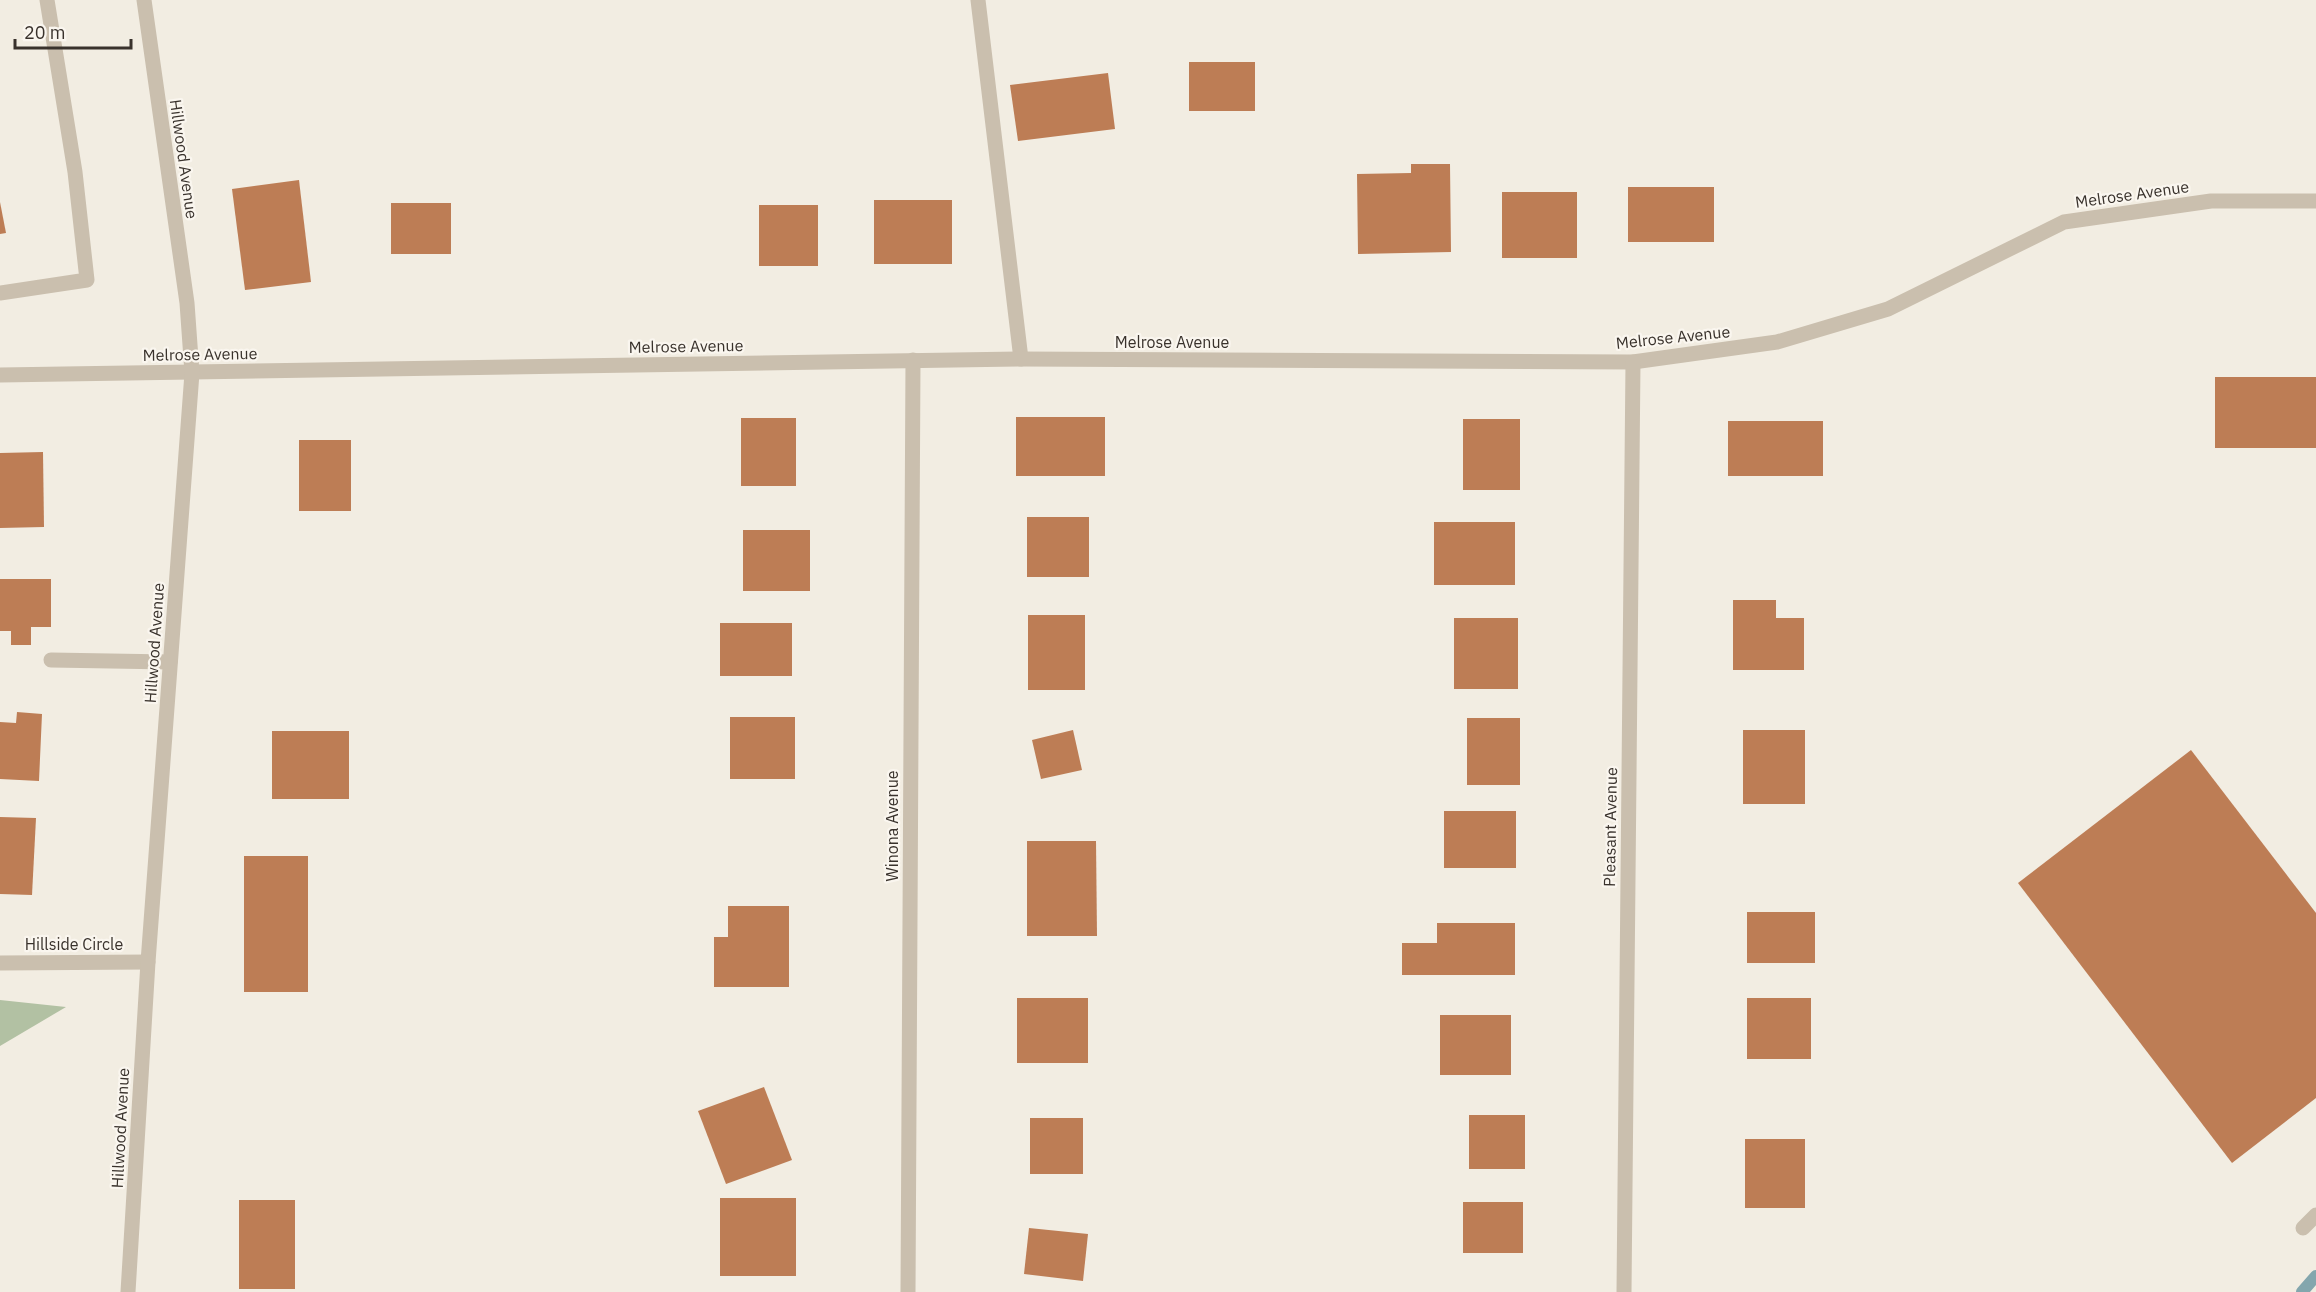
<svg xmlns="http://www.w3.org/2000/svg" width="2316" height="1292" font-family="'IBM Plex Sans',sans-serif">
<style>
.green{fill:#b2c1a3}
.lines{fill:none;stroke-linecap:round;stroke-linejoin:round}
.stream{stroke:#83a6ad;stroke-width:12}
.building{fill:#bd7d55}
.minor{stroke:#cabfae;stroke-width:15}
.labels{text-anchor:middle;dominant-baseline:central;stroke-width:4.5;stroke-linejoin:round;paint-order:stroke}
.street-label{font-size:16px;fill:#39322c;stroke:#faf6ef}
</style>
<rect width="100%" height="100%" fill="#f2ede2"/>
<polygon class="green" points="0,1000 66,1007 0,1046"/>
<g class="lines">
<polyline class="stream" points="2302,1292 2316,1276"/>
</g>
<g class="building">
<rect x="1189" y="62" width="66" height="49"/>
<polygon points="1108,73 1115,129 1018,141 1010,85"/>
<polygon points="1411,164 1450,164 1451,252 1358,254 1357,174 1411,173"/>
<polygon points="299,180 311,282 245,290 232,189"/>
<rect x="1628" y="187" width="86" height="55"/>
<rect x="1502" y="192" width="75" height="66"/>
<rect x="874" y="200" width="78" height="64"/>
<polygon points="0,202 6,233 0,234"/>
<rect x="391" y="203" width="60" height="51"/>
<rect x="759" y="205" width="59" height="61"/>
<rect x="2215" y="377" width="101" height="71"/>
<rect x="1016" y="417" width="89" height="59"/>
<rect x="741" y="418" width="55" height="68"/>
<rect x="1463" y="419" width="57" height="71"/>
<rect x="1728" y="421" width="95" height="55"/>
<rect x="299" y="440" width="52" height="71"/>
<polygon points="43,452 44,527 0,528 0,453"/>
<rect x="1027" y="517" width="62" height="60"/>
<rect x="1434" y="522" width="81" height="63"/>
<rect x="743" y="530" width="67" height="61"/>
<polygon points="0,579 51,579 51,627 31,627 31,645 11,645 11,631 0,631"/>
<polygon points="1733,600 1776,600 1776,618 1804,618 1804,670 1733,670"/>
<rect x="1028" y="615" width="57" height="75"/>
<rect x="1454" y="618" width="64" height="71"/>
<rect x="720" y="623" width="72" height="53"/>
<polygon points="17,712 42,714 39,781 0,779 0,722 16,723"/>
<rect x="730" y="717" width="65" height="62"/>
<rect x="1467" y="718" width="53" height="67"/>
<polygon points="1073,730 1082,770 1041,779 1032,740"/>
<rect x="1743" y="730" width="62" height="74"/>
<rect x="272" y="731" width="77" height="68"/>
<polygon points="2191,750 2316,913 2316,1098 2232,1163 2018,883"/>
<rect x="1444" y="811" width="72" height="57"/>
<polygon points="0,817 36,818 32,895 0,894"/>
<polygon points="1027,841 1096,841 1097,936 1027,936"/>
<rect x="244" y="856" width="64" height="136"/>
<polygon points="728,906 789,906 789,987 714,987 714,937 728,937"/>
<rect x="1747" y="912" width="68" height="51"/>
<polygon points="1437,923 1515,923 1515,975 1402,975 1402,943 1437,943"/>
<rect x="1017" y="998" width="71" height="65"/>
<rect x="1747" y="998" width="64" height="61"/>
<rect x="1440" y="1015" width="71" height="60"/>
<polygon points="764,1087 792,1160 726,1184 698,1111"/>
<rect x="1469" y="1115" width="56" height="54"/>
<rect x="1030" y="1118" width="53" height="56"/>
<rect x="1745" y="1139" width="60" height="69"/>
<rect x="720" y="1198" width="76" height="78"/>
<rect x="239" y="1200" width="56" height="89"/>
<rect x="1463" y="1202" width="60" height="51"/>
<polygon points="1029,1228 1088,1234 1083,1281 1024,1274"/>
</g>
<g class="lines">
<g class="minor">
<polyline points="978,0 1021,359"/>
<polyline points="0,293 87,280 75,172 47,0"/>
<polyline points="0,375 1021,359 1633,362 1777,342 1888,309 2064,222 2211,201 2316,201"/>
<polyline points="51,660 170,662"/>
<polyline points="0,963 148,962"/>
<polyline points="2303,1228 2316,1215"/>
<polyline points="128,1292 148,962 192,373 187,303 144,0"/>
<polyline points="908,1292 913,360"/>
<polyline points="1624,1292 1633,362"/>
</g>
</g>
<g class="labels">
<g class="street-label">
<text transform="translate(184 159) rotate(82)">Hillwood Avenue</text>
<text transform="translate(2132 194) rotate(-8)">Melrose Avenue</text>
<text transform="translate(1673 337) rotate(-6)">Melrose Avenue</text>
<text x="1172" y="342">Melrose Avenue</text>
<text transform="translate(686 346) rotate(-1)">Melrose Avenue</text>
<text transform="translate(200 354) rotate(-1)">Melrose Avenue</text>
<text transform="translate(154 643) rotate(-86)">Hillwood Avenue</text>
<text transform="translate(892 826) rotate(-90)">Winona Avenue</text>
<text transform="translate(1610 827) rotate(-89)">Pleasant Avenue</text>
<text x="74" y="944">Hillside Circle</text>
<text transform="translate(120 1128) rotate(-87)">Hillwood Avenue</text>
</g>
</g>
<path d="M15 39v9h116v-9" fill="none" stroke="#39322c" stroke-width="3"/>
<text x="24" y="39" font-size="18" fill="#39322c" stroke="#faf6ef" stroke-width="4.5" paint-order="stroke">20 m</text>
</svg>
